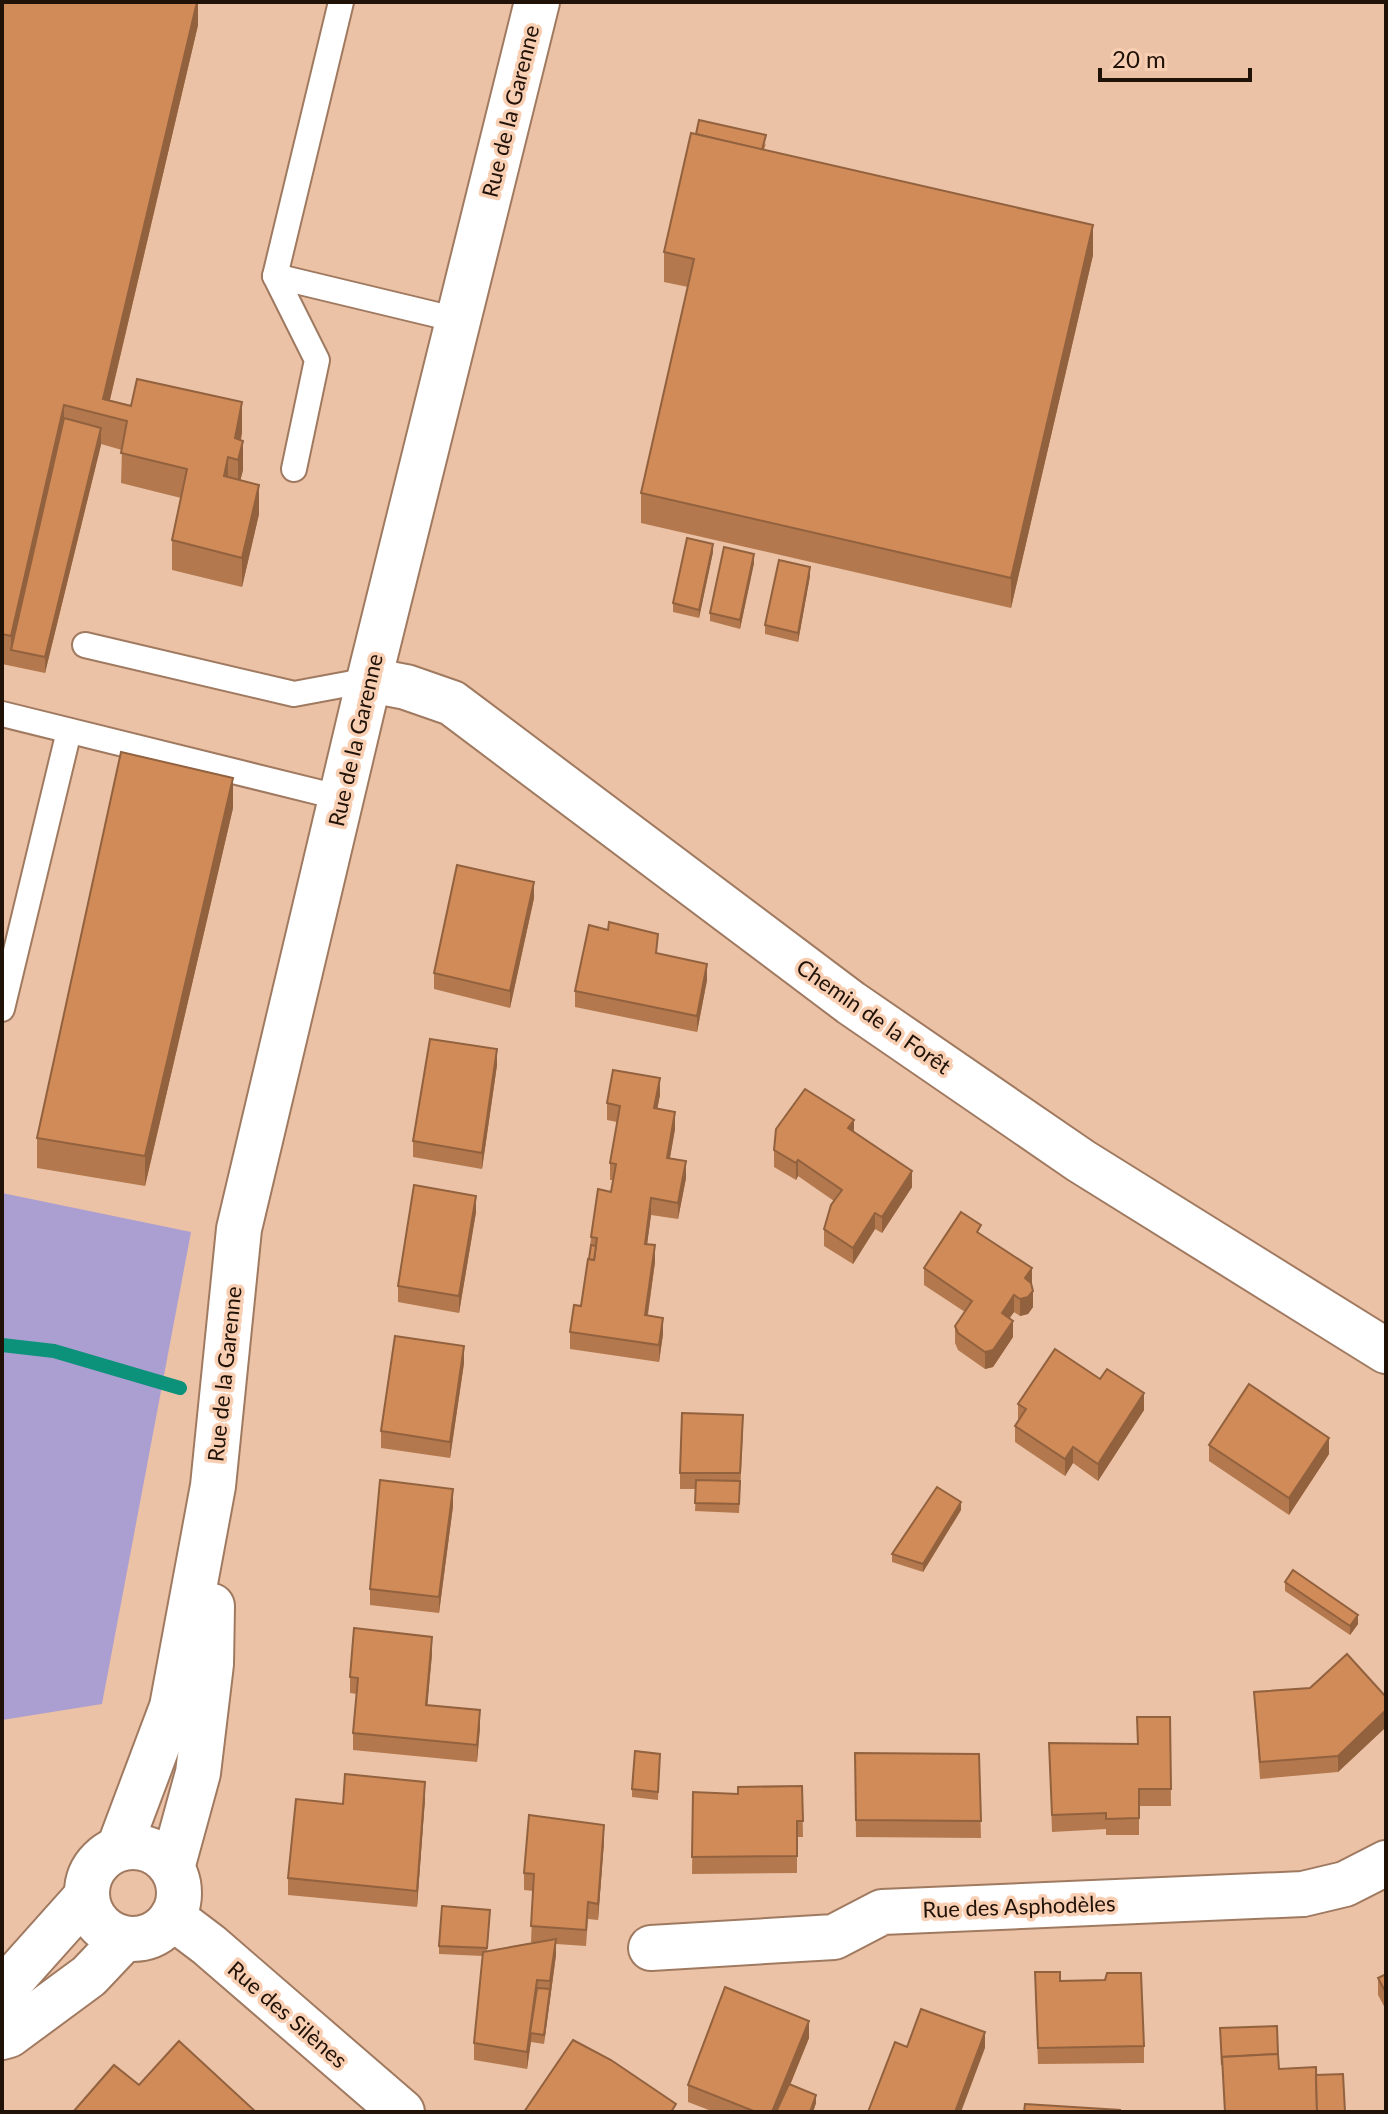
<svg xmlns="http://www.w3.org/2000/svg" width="1388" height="2114" font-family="Lato,sans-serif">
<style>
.green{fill:#ab9ed1}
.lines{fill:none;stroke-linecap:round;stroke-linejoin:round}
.stream{stroke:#0c917a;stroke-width:14}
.service-casing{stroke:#a07a60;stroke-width:28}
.minor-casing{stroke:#a07a60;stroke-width:48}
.service{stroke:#fff;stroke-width:24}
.minor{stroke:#fff;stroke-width:44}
.wall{fill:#b3784d}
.shaded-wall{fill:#92613e}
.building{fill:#d08b59;stroke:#92613e;stroke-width:2}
.labels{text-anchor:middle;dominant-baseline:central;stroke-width:7;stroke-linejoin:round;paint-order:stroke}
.street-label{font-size:22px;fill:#211208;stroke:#f9cfb3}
</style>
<rect width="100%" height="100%" fill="#ebc2a6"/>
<polygon class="green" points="2,1193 191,1232 102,1704 2,1720"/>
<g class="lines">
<polyline class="stream" points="2,1345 54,1351 180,1388"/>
<defs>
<g id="service">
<polyline points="275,276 458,320"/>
<polyline points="294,469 317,360 275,276 341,2"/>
<polyline points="85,645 294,694 369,680"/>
<polyline points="2,714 342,798"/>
<polyline points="2,1009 69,731"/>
</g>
<g id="minor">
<polyline points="369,680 406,687 452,703 851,1003 1081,1161 1386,1351"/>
<circle cx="133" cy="1893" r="46"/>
<polyline points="119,1848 172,1707 213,1486 239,1229 369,680 537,2"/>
<polyline points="172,1868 198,1773 211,1664 212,1606"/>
<polyline points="172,1917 209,1945 402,2112"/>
<polyline points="651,1948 834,1937 882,1912 1303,1894 1345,1884 1386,1863"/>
<polyline points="2,1991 86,1897"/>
<polyline points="2,2037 9,2035 89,1976 124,1939"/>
</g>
</defs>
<use href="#service" class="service-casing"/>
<use href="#minor" class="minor-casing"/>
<use href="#service" class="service"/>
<use href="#minor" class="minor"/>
</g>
<g class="wall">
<polygon points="2,2 198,2 198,25 110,400 242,432 241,440 243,470 240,480 259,514 242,587 172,570 172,540 181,498 121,483 122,450 101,444 45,673 2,664"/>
<polygon points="766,143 764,150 1093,255 1011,608 641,523 641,493 688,287 664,282 664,252"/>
<polygon points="713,552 699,618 673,612 673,603"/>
<polygon points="754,563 740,629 710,621 710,613"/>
<polygon points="810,576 798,642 765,634 765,625"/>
<polygon points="233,808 145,1186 37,1168 37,1138"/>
<polygon points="534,898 510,1008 434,989 434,973"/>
<polygon points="658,954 707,980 697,1032 575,1007 575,991"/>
<polygon points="497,1065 482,1169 413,1157 413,1141"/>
<polygon points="660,1095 657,1109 675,1129 670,1158 686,1178 678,1219 651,1215 647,1244 655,1262 648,1315 663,1334 659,1362 570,1349 570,1332 581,1306 589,1259 591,1237 611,1192 613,1180 610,1180 610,1163 617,1122 607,1120 607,1103"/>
<polygon points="854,1132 912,1187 882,1233 875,1229 853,1264 824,1246 824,1229 834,1201 798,1176 796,1180 774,1167 774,1150"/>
<polygon points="476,1212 459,1313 398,1302 398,1286"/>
<polygon points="924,1268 1032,1284 1033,1307 1028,1314 1020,1316 1014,1312 1009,1318 1013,1337 993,1367 985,1369 958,1350 955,1343 955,1326 965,1312 924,1285"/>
<polygon points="464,1363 450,1458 381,1448 381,1431"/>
<polygon points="1018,1404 1144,1410 1098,1481 1073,1463 1065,1476 1015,1442 1015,1426 1018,1420"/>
<polygon points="743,1432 739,1513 695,1511 696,1489 680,1489 680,1473"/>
<polygon points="1209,1445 1329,1454 1289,1515 1209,1461"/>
<polygon points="453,1506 439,1613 370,1605 370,1589"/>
<polygon points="961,1510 923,1572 892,1562 892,1554"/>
<polygon points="1285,1582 1358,1624 1350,1635 1285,1591"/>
<polygon points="432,1654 427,1705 480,1727 477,1762 353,1750 353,1733 357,1694 350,1693 350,1677"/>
<polygon points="1254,1692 1386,1697 1386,1727 1338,1772 1260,1779"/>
<polygon points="1170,1717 1171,1806 1139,1806 1139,1835 1106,1835 1106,1829 1052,1832 1049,1743 1137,1744"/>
<polygon points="855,1753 979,1754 981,1838 856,1837"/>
<polygon points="660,1754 658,1800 632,1797 632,1789"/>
<polygon points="802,1786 803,1837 797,1837 797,1873 692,1874 693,1792 738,1794"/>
<polygon points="425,1799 417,1907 288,1895 288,1878 343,1804"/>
<polygon points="604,1842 598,1920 588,1919 586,1946 556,1944 556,1955 544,2044 531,2042 527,2069 474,2060 474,2043 483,1956 439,1954 439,1946 490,1918 487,1951 535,1942 531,1942 533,1891 524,1890 524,1873"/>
<polygon points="1386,1974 1386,2010 1378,1995 1378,1978"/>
<polygon points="1060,1981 1144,2046 1144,2063 1038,2064 1035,1988"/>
<polygon points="809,2038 790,2085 816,2103 813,2112 714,2112 688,2102 688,2085"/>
</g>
<g class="shaded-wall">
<polygon points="197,2 198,2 198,25 106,416 103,399"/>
<polygon points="1093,225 1093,255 1011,608 1011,578"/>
<polygon points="242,402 242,432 237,460 235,438"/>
<polygon points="64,405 64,435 11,650 11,636"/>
<polygon points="101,428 101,445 45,673 45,657"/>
<polygon points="243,441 243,470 238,490 238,460"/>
<polygon points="228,457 228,487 224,476"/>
<polygon points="259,485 259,514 242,587 242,558"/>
<polygon points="713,544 713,552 699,618 699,610"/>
<polygon points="754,554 754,563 740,629 740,620"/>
<polygon points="810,567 810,576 798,642 798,633"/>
<polygon points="233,778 233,808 145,1186 145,1156"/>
<polygon points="534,882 534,898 510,1008 510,991"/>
<polygon points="707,964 707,980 697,1032 697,1016"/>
<polygon points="497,1049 497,1065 482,1169 482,1153"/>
<polygon points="660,1078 660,1095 654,1125 654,1108"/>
<polygon points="675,1112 675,1129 667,1174 667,1158"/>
<polygon points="854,1120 854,1136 848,1128"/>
<polygon points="798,1160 798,1176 796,1180 796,1163"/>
<polygon points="686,1161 686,1178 678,1219 678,1203"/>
<polygon points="912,1171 912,1187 882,1233 882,1217"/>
<polygon points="476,1196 476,1212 459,1313 459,1296"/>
<polygon points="651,1198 651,1215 645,1260 645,1244"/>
<polygon points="875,1213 875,1229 853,1264 853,1248"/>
<polygon points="655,1245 655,1262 645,1332 645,1315"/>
<polygon points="1032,1268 1032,1285 1025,1278"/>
<polygon points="1033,1291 1033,1307 1028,1314 1020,1316 1020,1299"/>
<polygon points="1014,1295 1014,1312 1002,1329 1002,1313"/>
<polygon points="663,1318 663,1334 659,1362 659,1345"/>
<polygon points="1013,1321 1013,1337 993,1367 985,1369 985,1352"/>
<polygon points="464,1346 464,1363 450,1458 450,1442"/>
<polygon points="1144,1393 1144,1410 1098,1481 1098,1464"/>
<polygon points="1329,1438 1329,1454 1289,1515 1289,1498"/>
<polygon points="1073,1447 1073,1463 1065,1476 1065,1459"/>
<polygon points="453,1489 453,1506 439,1613 439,1597"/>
<polygon points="961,1502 961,1510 923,1572 923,1564"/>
<polygon points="1358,1615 1358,1624 1350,1635 1350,1626"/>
<polygon points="432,1637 432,1654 426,1721 426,1705"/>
<polygon points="480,1710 480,1727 477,1762 477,1745"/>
<polygon points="1386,1710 1386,1727 1338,1772 1338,1756"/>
<polygon points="425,1782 425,1799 417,1907 417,1891"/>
<polygon points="604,1825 604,1842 598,1920 598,1904"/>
<polygon points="556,1939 556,1955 544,2044 550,1981"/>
<polygon points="537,1980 537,1997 527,2069 527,2052"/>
<polygon points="809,2021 809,2038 779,2112 772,2112"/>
<polygon points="985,2032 985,2048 961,2112 955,2112"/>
<polygon points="816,2095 816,2103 813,2112 810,2112"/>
</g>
<g class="building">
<polygon points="2,2 197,2 103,399 131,406 137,379 242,402 235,438 243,441 238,460 228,457 224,476 259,485 242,558 172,540 187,469 121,453 127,421 64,405 11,636 2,634"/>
<polygon points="699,120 766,135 762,150 696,134"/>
<polygon points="691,133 1093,225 1011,578 641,493 694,259 664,252"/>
<polygon points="64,418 101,428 45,657 11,650"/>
<polygon points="687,538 713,544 699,610 673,603"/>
<polygon points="724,547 754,554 740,620 710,613"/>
<polygon points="779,560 810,567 798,633 765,625"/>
<polygon points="121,752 233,778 145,1156 37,1138"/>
<polygon points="457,865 534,882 510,991 434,973"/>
<polygon points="609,922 658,934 656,953 707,964 697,1016 575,991 589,925 608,930"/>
<polygon points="430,1039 497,1049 482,1153 413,1141"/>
<polygon points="613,1070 660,1078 654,1108 675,1112 667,1158 686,1161 678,1203 651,1198 645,1244 655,1245 645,1315 663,1318 659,1345 570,1332 574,1305 581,1306 588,1259 594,1260 597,1238 591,1237 598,1189 611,1192 616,1164 610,1163 620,1106 607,1103"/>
<polygon points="805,1089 854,1120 848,1128 912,1171 882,1217 875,1213 853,1248 824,1229 831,1205 842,1190 798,1160 796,1163 774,1150 776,1129"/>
<polygon points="414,1185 476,1196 459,1296 398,1286"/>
<polygon points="961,1212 981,1225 977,1232 1032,1268 1025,1278 1031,1283 1033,1291 1028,1297 1020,1299 1014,1295 1002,1313 1013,1321 993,1350 985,1352 958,1333 955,1326 972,1301 924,1268"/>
<polygon points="591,1245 596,1246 594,1260 589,1259"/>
<polygon points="395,1336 464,1346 450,1442 381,1431"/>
<polygon points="1055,1349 1100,1379 1107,1369 1144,1393 1098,1464 1073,1447 1065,1459 1015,1426 1026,1409 1018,1404"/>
<polygon points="1249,1384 1329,1438 1289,1498 1209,1445"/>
<polygon points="682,1413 743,1415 740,1473 680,1473"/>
<polygon points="380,1480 453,1489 439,1597 370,1589"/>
<polygon points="696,1480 740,1481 739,1504 695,1503"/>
<polygon points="937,1487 961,1502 923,1564 892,1554"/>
<polygon points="1293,1570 1358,1615 1350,1626 1285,1582"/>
<polygon points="354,1628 432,1637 426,1705 480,1710 477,1745 353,1733 358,1678 350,1677"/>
<polygon points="1347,1654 1386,1697 1386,1710 1338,1756 1260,1762 1254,1692 1310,1688"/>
<polygon points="1137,1717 1170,1717 1171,1789 1139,1789 1139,1818 1106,1819 1106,1813 1052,1815 1049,1743 1138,1744"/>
<polygon points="635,1751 660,1754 658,1792 632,1789"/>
<polygon points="855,1753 979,1754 981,1821 856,1820"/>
<polygon points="345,1774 425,1782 417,1891 288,1878 296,1799 343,1804"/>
<polygon points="802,1786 803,1821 797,1821 797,1856 692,1857 693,1792 738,1794 738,1787"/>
<polygon points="529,1815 604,1825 598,1904 588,1902 586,1930 531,1926 534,1874 524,1873"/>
<polygon points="442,1906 490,1910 487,1948 439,1946"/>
<polygon points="556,1939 550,1981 537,1980 527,2052 474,2043 483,1952"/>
<polygon points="1035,1972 1060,1972 1060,1981 1105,1980 1107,1973 1141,1973 1144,2046 1038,2048"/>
<polygon points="1386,1974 1386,1993 1378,1978"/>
<polygon points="725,1987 809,2021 772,2112 756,2112 688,2085"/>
<polygon points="537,1988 550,1989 544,2035 530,2033"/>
<polygon points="921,2009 985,2032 955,2112 868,2112 895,2042 907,2047"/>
<polygon points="1277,2026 1278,2054 1222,2057 1222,2065 1220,2028"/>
<polygon points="573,2040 611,2060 676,2104 671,2112 524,2112"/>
<polygon points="179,2041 256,2112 73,2112 114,2065 139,2085"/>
<polygon points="1278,2054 1279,2069 1316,2067 1317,2112 1225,2112 1222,2057"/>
<polygon points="1343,2074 1345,2112 1317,2112 1316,2075"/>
<polygon points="789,2084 816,2095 810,2112 776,2112"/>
<polygon points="1025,2104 1120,2110 1120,2112 1024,2112"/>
</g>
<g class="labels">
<g class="street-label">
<text transform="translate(510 111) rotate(-76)">Rue de la Garenne</text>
<text transform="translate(355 740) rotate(-77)">Rue de la Garenne</text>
<text transform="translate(874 1016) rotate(35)">Chemin de la Forêt</text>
<text transform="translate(224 1374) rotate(-84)">Rue de la Garenne</text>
<text transform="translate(1019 1906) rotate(-2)">Rue des Asphodèles</text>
<text transform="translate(288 2014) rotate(41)">Rue des Silènes</text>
</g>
</g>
<rect width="1388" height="2114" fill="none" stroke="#211208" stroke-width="8"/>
<path d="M1100 68v12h150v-12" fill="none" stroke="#211208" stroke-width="4"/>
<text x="1112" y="68" font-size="24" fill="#211208" stroke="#f9cfb3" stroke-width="6" paint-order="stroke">20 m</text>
</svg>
